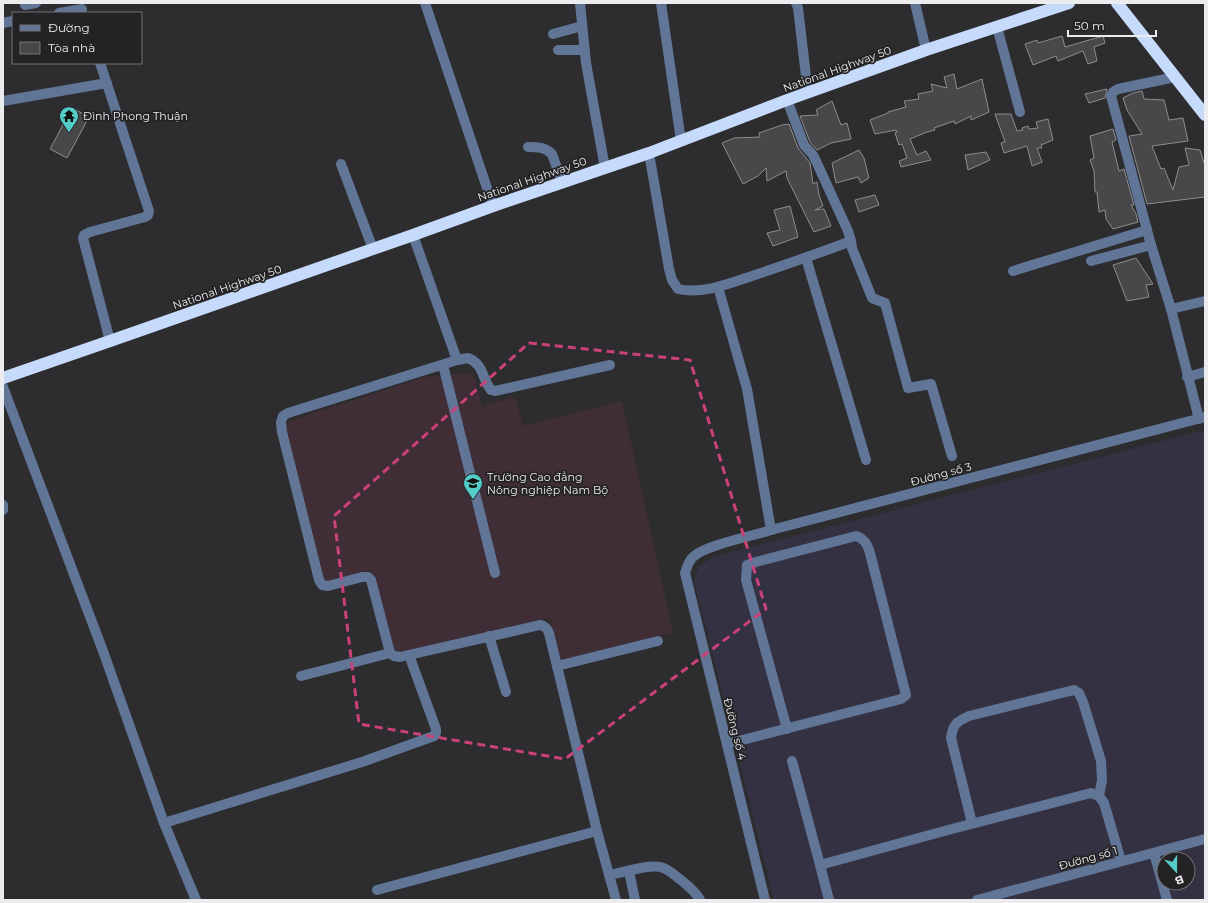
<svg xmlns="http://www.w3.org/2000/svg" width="1208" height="903" font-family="Montserrat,sans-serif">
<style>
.industrial{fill:#343142;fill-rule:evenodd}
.education{fill:#402e36}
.building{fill:#484749;stroke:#8d8c8e}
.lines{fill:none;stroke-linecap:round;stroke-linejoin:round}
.minor{stroke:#617597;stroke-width:10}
.highway{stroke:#c6dafc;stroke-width:12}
.marked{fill:none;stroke:#ca4278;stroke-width:3;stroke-dasharray:8 5;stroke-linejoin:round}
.labels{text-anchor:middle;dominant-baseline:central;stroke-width:3.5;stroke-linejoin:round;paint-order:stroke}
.street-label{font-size:11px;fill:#ecebed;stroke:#232224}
.poi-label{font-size:11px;fill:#ecebed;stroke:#232224;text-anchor:start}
</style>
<rect width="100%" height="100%" fill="#2d2c2e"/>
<path class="industrial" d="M1205 430V900H774L694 580 699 566 713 557ZM1164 859H1188V883H1164Z"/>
<polygon class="education" points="469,373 474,377 476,383 482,406 515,397 523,426 622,401 673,633 560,661 549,618 397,654 394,652 370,570 330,582 324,582 285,425 292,420 424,377"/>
<g class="building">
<polygon points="1062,36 1065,47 1103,36 1105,43 1094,47 1097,61 1088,64 1083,51 1058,61 1056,56 1033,65 1025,44 1037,40 1038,43"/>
<polygon points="954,74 957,89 982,79 989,112 971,120 971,116 955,124 954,121 934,128 935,130 927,132 910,139 917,155 926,151 931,160 901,167 899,161 907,158 902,144 899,145 895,133 897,132 896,130 875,134 870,120 888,113 888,112 906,107 904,101 919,99 918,94 933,91 931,84 947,88 944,77"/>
<polygon points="1107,89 1105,98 1089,103 1085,94"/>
<polygon points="1142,91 1144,99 1164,100 1169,120 1183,118 1188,141 1152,146 1161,169 1164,168 1173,190 1179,167 1189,165 1185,148 1200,150 1204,163 1205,162 1205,197 1147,204 1129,136 1142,134 1127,110 1123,98 1133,93"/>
<polygon points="832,101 841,125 847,123 851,139 831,143 817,150 810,142 800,116 818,115 816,110"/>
<polygon points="72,108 89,117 67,158 50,149"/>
<polygon points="995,114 1011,114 1017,131 1023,130 1022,128 1028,126 1029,129 1038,128 1036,122 1048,119 1053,140 1041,145 1042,148 1037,148 1042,162 1032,166 1027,146 1004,153 1001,143 1005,142"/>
<polygon points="789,124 798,148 810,163 813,184 817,182 819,195 823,206 815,210 824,209 831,226 814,232 787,178 786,171 767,181 766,168 758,176 743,184 722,143 734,138 760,137 759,133 782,125"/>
<polygon points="1113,129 1116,140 1112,142 1119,171 1124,169 1134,205 1131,205 1136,214 1138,222 1113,229 1106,219 1105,210 1099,212 1097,192 1095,192 1094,171 1090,160 1094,158 1090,136"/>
<polygon points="859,150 864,158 869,178 861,183 858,177 836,183 832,163"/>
<polygon points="986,152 990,160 968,170 965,155"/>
<polygon points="875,195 879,205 859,212 855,200"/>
<polygon points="790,206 798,237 773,246 767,233 780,230 774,210"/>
<polygon points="1136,258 1153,284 1146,285 1149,297 1127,301 1113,265"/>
</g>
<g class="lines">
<g class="minor">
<polyline points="425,3 493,206"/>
<polyline points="580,3 586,63 605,168"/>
<polyline points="661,3 681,141"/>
<polyline points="796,3 798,8 808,93"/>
<polyline points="915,3 926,50"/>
<polyline points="25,5 36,3"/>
<polyline points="59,13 82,9"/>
<polyline points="3,23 13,21"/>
<polyline points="997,27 1020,112"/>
<polyline points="553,34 582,26"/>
<polyline points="558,50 585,50"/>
<polyline points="100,63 149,211 148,215 145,217 90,232 84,235 83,238 110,341"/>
<polyline points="1175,77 1118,89 1113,92 1111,96 1151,245 1171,309 1199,419"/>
<polyline points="3,101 107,83"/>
<path d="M528 147C537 147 545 147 552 154L562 182"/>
<path d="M649 153 669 269 672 280 678 289C704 295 733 282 758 274 790 263 820 253 851 241L848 231 816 161 813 155 804 145 787 100"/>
<polyline points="341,164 373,249"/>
<polyline points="413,235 457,360"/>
<polyline points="851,241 852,248 872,298 885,303 908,388 931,384 952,456"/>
<polyline points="806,258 866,460"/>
<polyline points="1091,261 1151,245"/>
<polyline points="1013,271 1147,230"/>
<polyline points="718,287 747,389 771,530"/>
<polyline points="1171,309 1205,301"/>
<polyline points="443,365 495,573"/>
<path d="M610 365 495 391 491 390C482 379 484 364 468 358L457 360 288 413 283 416 281 422 282 432 319 580 322 585 328 586 362 577H368L371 580 390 653 394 656 400 657 540 625C545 626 547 628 549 633L597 831 616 900"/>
<polyline points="1187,377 1205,372"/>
<polyline points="3,387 103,651 164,823 196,900"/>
<polyline points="3,505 3,510"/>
<polyline points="489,636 506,692"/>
<polyline points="557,666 658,641"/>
<polyline points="301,676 390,653"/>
<path d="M727 744 901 699 906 695 872 561C869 550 868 540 856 536L756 562 747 565 746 580 787 729"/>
<polyline points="792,761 820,865 948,830 1091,793 1099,796 1104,803 1121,861"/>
<polyline points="164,823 362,762 434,736 436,733 436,729 409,655"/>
<path d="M972 823 951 738C953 724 956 722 969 716L1074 690 1079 693 1083 702 1101 761 1102 780 1099 796"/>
<polyline points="1154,853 1167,900"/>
<polyline points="820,865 829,900"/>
<polyline points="629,871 635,900"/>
<path d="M609 875C621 873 649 864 660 867 668 868 675 876 681 880 688 886 696 892 700 900"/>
<polyline points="377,890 597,831"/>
<path d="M765 900 685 573C687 567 688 562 693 557 705 545 753 536 771 530L1205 417"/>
<polyline points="977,900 1205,839"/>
</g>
<g class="highway">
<polyline points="1117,3 1205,115"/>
<polyline points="3,378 110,341 413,235 493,206 649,153 787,100 926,50 1069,3"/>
</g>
</g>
<path class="marked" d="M529 343 690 360 766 609 565 759 359 724 334 516Z"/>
<defs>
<symbol id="temple-pin" viewBox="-11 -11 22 30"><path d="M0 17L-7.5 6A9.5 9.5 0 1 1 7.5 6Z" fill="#54cdc8" stroke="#232224"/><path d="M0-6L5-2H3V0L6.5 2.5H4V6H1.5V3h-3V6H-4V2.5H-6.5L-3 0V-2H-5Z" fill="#111"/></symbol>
<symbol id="university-pin" viewBox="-11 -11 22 30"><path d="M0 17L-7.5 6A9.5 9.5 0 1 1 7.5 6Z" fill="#54cdc8" stroke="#232224"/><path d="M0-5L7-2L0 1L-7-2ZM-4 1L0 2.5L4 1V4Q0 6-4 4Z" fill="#111"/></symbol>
</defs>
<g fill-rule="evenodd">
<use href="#temple-pin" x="58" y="105" width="22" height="30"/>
<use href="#university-pin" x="462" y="472" width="22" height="30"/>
</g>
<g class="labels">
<g class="street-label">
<text transform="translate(837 69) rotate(-20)">National Highway 50</text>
<text transform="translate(532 179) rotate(-19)">National Highway 50</text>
<text transform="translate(227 287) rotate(-19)">National Highway 50</text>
<text transform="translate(941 474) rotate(-15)">Đường số 3</text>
<text transform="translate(735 729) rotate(76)">Đường số 4</text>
<text transform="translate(1088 858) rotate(-15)">Đường số 1</text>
</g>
<g class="poi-label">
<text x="83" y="116">Đình Phong Thuận</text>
<text x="487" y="477">Trường Cao đẳng<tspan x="487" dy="13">Nông nghiệp Nam Bộ</tspan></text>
</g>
</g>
<rect width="1208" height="903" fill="none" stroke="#ecebed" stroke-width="8"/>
<rect x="12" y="12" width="130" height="52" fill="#232224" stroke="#737274"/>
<rect x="20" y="25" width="20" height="6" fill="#617597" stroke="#737274"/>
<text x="48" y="32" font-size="12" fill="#ecebed">Đường</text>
<rect x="20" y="42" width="20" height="12" fill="#484749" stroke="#737274"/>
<text x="48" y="52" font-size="12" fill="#ecebed">Tòa nhà</text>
<g transform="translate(1176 871) rotate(159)"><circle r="19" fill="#232224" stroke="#737274"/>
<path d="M0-3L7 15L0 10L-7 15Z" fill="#54cdc8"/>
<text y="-6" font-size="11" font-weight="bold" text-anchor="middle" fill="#ecebed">B</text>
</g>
<path d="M1068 30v6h88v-6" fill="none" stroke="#ecebed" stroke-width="2"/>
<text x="1074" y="30" font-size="12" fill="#ecebed" stroke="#232224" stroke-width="3" paint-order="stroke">50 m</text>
</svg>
